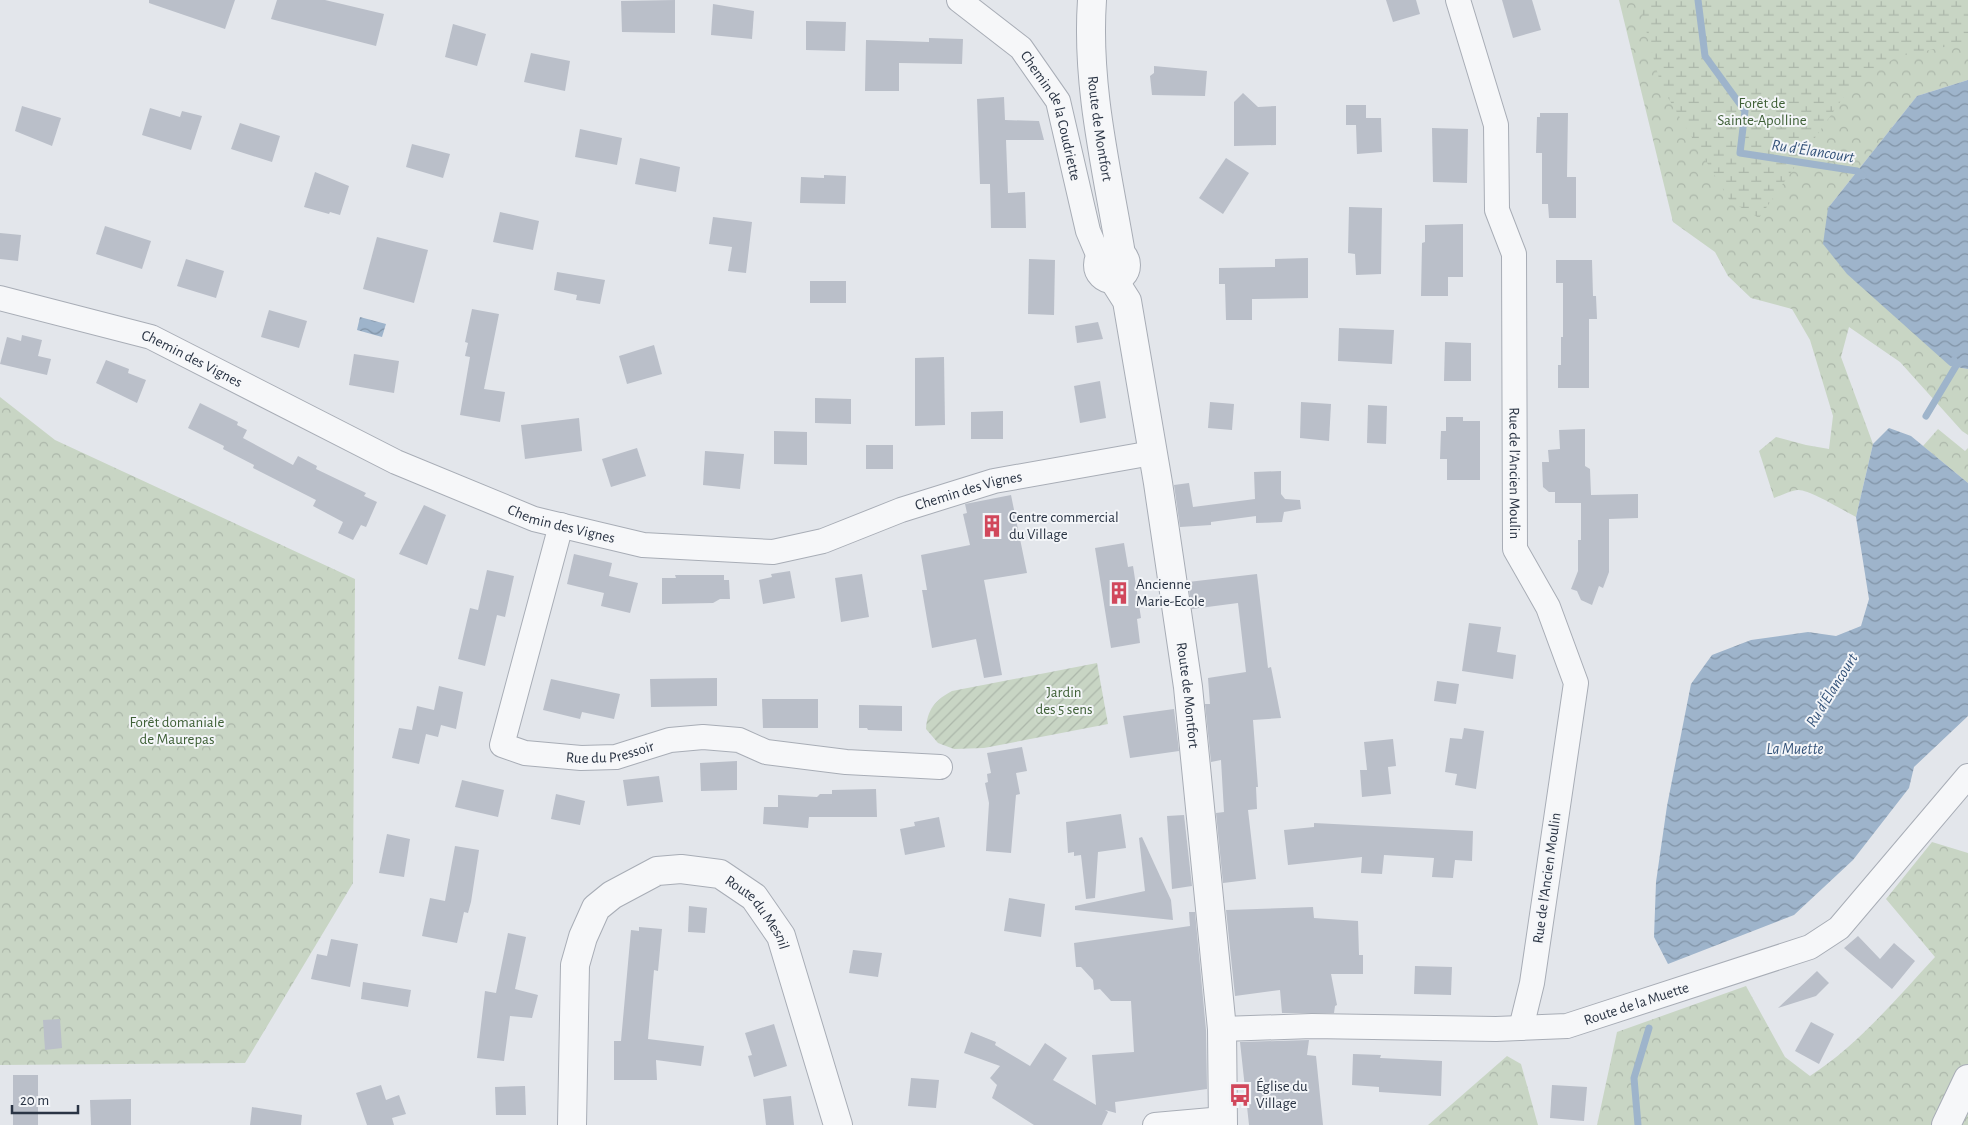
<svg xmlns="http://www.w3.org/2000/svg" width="1968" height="1125" font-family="'Alegreya Sans',sans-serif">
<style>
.forest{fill:url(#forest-crowns)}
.wetland{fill:url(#wetland-marsh)}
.garden{fill:url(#garden-furrows)}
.water{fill:url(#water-waves)}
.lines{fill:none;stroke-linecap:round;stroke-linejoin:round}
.stream{stroke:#9eb4cb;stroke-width:7}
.building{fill:#babfc9}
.minor-casing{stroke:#a8adb6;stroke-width:26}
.tertiary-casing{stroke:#a8adb6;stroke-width:30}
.minor{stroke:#f6f7f9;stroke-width:24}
.tertiary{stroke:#f6f7f9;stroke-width:28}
.labels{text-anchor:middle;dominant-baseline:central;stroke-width:4;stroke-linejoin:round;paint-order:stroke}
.park-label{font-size:15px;fill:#3f6037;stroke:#f3f5f8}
.street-label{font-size:15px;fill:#2a3444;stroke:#f3f5f8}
.poi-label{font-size:15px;fill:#2a3444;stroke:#f3f5f8;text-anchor:start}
.water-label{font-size:16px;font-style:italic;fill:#335279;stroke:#f3f5f8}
</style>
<defs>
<pattern id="forest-crowns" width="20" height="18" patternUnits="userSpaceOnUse" patternTransform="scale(1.25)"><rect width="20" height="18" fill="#c8d5c4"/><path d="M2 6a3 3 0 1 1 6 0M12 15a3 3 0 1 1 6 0" fill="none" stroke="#acb7aa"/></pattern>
<pattern id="wetland-marsh" width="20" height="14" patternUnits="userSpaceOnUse" patternTransform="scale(1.25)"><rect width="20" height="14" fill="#c8d5c4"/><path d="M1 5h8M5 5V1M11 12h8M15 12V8" fill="none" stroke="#acb7aa"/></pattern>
<pattern id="garden-furrows" width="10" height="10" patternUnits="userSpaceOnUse" patternTransform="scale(1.25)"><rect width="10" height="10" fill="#c8d5c4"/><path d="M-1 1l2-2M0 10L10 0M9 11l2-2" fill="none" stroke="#acb7aa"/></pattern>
<pattern id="water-waves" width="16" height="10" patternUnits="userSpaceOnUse" patternTransform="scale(1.25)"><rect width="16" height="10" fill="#9eb4cb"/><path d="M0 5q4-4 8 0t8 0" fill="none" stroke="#8193a6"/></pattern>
</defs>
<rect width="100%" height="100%" fill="#e3e6eb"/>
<g class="forest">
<path d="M1619 0H1968V80L1917 96 1828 208 1950 366 1968 369V435L1962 431 1900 362 1849 327 1841 357 1873 444 1856 517C1844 511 1808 488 1797 490 1790 491 1782 495 1774 498L1759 451 1776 437 1806 445 1829 449 1833 416 1810 340 1792 309 1751 298 1728 276 1715 252 1673 222Z"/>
<polygon points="0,397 55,440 355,579 353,883 245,1063 0,1065"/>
<polygon points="1938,429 1965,451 1968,448 1968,483 1923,446"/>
<path d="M1932 842 1968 853V1125H1597L1617 1032 1746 986 1785 1057 1810 1076C1858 1045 1897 998 1935 957L1886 899Z"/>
<polygon points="1507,1056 1521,1064 1538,1125 1428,1125"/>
</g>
<polygon class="wetland" points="1638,0 1968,0 1968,42 1896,57 1847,92 1759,218 1730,201 1661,86"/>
<path class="garden" d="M1097 663 1108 724 984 748 954 749 938 743 926 729C927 710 935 700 952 691Z"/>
<g class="water">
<polygon points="1968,80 1968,369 1950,366 1847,274 1823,244 1828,208 1917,96"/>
<polygon points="360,317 386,324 382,337 357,330"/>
<polygon points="1889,428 1911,436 1968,483 1968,716 1914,767 1909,788 1853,860 1794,915 1668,964 1654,937 1656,882 1667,806 1691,684 1712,655 1751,640 1808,632 1836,636 1861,626 1869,599 1856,517 1873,444"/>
</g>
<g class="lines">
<g class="stream">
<polyline points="1698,0 1705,56 1745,111 1740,153 1857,171 1863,176"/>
<polyline points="1926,416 1956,366 1954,360"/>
<polyline points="1638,1125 1634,1078 1649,1028"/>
</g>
</g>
<g class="building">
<polygon points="149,0 235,0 225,29 149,3"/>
<polygon points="277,0 325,0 384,14 376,46 271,19"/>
<polygon points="675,0 675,33 622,32 621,1"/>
<polygon points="1386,0 1416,0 1420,14 1393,22"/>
<polygon points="1502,0 1532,0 1541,30 1513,38"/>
<polygon points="713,4 754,11 752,39 711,35"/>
<polygon points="806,21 846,22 845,51 806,50"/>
<polygon points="453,24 486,34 477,66 445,57"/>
<polygon points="929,38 963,39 962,64 899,63 899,91 865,91 866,40 929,42"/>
<polygon points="531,53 570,61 565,91 524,82"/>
<polygon points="1154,66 1207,71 1205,96 1152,95 1150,76 1154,73"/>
<polygon points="1243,93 1258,107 1276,106 1276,145 1234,146 1234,102"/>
<polygon points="1004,97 1005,120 1039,121 1044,140 1006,140 1008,193 1025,192 1026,228 991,228 990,184 980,184 977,99"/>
<polygon points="1346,105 1366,105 1366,118 1381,118 1382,152 1357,154 1356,125 1346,125"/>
<polygon points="22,106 61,118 52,146 15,131"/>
<polygon points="150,108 180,117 182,111 202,116 191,150 142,135"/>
<polygon points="1540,113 1568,113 1567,177 1576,177 1576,218 1549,218 1548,204 1542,204 1542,153 1536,153 1537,117 1540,117"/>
<polygon points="240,123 280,136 272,162 231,149"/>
<polygon points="1432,128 1468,129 1467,183 1433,182"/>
<polygon points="580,129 622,138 617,165 575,157"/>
<polygon points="412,144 450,154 443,178 406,167"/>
<polygon points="640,158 680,167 676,192 635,184"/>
<polygon points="1226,158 1249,173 1223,214 1199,198"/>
<polygon points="315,172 349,186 340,215 330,212 329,214 304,207"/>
<polygon points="824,175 846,176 845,204 800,203 801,177 824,178"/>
<polygon points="1349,207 1382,208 1381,274 1356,275 1355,254 1348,253"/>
<polygon points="500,212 539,221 533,250 493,242"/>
<polygon points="713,217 752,222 746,273 728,271 732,247 709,244"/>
<polygon points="1463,224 1463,277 1448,277 1448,296 1421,296 1422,243 1425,242 1425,225"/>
<polygon points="105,226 151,241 142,269 96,254"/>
<polygon points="0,233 21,235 18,261 0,259"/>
<polygon points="377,237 428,250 414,303 363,289"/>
<polygon points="1308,258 1308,298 1252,299 1252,320 1226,320 1225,284 1219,284 1219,268 1275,267 1275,259"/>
<polygon points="186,259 224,271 216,298 177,286"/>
<polygon points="1029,259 1055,260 1054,315 1028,314"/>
<polygon points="1556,260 1592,260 1593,296 1596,296 1597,319 1589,319 1589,388 1558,388 1558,365 1561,365 1561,337 1563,337 1563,283 1556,283"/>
<polygon points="557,272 605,280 600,304 576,300 577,295 554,290"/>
<rect x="810" y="281" width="36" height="22"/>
<polygon points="472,309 499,314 484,389 505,392 500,422 460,415 470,357 465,356 468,343 465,342"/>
<polygon points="269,310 307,321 299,348 261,337"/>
<polygon points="1098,322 1103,339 1077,343 1075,326"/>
<polygon points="1339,328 1394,330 1392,364 1338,361"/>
<polygon points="22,335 42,340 38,356 51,359 47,375 0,364 7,337 21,341"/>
<polygon points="1445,342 1471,343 1471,381 1444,381"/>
<polygon points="654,345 662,374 627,384 619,356"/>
<polygon points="354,354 399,361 394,393 349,385"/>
<polygon points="944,357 945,425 915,426 915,358"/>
<polygon points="106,360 129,369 128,373 146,380 137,403 96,383"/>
<polygon points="1100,381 1106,418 1080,423 1074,386"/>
<polygon points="815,398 851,399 851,424 815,423"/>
<polygon points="1210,402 1234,404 1232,430 1208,428"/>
<polygon points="1301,402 1331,404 1329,441 1300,438"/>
<polygon points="200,403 238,422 237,425 247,430 243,438 293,465 298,456 317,466 316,469 366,493 364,496 377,502 366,527 361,525 353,540 338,533 343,522 313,506 316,500 253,468 254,465 223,449 224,446 188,428"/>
<polygon points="1368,405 1387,406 1386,444 1367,443"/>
<polygon points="1003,411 1003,439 971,439 971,412"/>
<polygon points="1446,417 1463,417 1463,421 1480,421 1480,480 1447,480 1447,459 1440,459 1441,431 1446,431"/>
<polygon points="579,418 582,451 525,459 521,425"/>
<polygon points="1585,429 1585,466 1590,469 1591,495 1638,494 1638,518 1609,519 1609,572 1603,588 1599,586 1592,605 1581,600 1577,591 1571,589 1578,571 1578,540 1581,540 1581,503 1555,503 1555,492 1549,492 1543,487 1542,462 1549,462 1548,450 1560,449 1559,430"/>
<polygon points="774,431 807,432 807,465 774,464"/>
<rect x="866" y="445" width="27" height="24"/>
<polygon points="637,448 646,476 611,487 602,459"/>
<polygon points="705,451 744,454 740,489 703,485"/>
<polygon points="1281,471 1281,494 1285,499 1300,500 1301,509 1284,512 1282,522 1256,523 1256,516 1211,522 1211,525 1180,527 1174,485 1189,483 1193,507 1255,499 1254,472"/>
<polygon points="1011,495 1027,573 984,580 1002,675 984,678 976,639 932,648 922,590 927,590 921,555 970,545 963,514 967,513 965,504"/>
<polygon points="424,505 446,515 427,565 399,554"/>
<polygon points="1124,543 1128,567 1133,566 1141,618 1137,619 1140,643 1111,648 1095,548"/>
<polygon points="574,554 612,563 609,576 638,583 630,613 601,606 604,593 567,584"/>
<polygon points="487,570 514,576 505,617 497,615 485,666 458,659 470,608 478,610"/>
<polygon points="790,571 795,598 763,604 759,580 772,577 771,574"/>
<polygon points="862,574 869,617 841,622 835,578"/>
<polygon points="1257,574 1268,668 1271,667 1281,718 1253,720 1258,787 1256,787 1257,809 1248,810 1256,879 1223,883 1216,813 1224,812 1221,760 1211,762 1205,704 1210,704 1208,678 1246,672 1238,603 1192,609 1188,582"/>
<polygon points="675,575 724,575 724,580 729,580 730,599 720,599 713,603 662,604 662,578 676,578"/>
<polygon points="1469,623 1501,627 1497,652 1516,655 1513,679 1462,671"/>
<polygon points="717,678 717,706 651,707 650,679"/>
<polygon points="551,679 620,694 614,719 582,712 580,719 543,710"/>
<polygon points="1437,681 1459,684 1456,704 1434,701"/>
<polygon points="439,686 463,692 456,729 441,725 438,737 426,734 419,764 392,758 399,728 412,730 417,706 434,710"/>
<polygon points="762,699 818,699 818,728 763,728"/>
<polygon points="859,705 902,706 902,731 868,730 867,728 859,728"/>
<polygon points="1174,709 1179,751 1130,758 1123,716"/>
<polygon points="1464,728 1484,731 1476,789 1455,785 1457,774 1445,772 1450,738 1462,739"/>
<polygon points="1393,739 1396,766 1388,767 1391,794 1362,797 1360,770 1367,770 1364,742"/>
<polygon points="1022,747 1027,771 1016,773 1020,794 1016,795 1011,853 986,851 989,803 985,783 988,782 987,774 991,773 987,753"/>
<polygon points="737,761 737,790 701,791 700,763"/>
<polygon points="659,776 663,802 627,806 623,780"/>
<polygon points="462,780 504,790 498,817 455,807"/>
<polygon points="876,789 877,817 809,817 808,828 763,824 764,807 778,807 778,795 817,797 820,794 832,794 832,790"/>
<polygon points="556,794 585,801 580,825 551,819"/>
<polygon points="1121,814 1126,848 1098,852 1095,898 1086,899 1081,855 1074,856 1074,852 1068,853 1066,822"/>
<polygon points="1184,815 1192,886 1172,889 1167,816"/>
<polygon points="939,817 945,847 905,855 900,829 915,826 914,822"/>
<polygon points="1314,823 1473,831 1472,861 1455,860 1453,878 1432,877 1434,858 1384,855 1382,874 1361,873 1362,857 1288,865 1284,830 1314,827"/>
<polygon points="387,834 410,839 404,877 379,873"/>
<polygon points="1142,837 1171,900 1173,920 1075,910 1075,906 1145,891 1139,838"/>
<polygon points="455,846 479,850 471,902 468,913 464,912 457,943 422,936 430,898 445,901"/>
<polygon points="1009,898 1045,904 1041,937 1004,931"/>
<polygon points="689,906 707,908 705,933 688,932"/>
<polygon points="1313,907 1314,918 1358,921 1359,955 1363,955 1363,974 1331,974 1337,1005 1335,1006 1334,1013 1282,1013 1280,990 1235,996 1226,910"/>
<polygon points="1189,912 1195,912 1206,1030 1207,1089 1115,1102 1116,1113 1105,1110 1108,1112 1102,1125 1034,1125 992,1098 997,1085 990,1078 1000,1066 964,1053 971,1032 996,1042 995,1045 1030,1066 1045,1043 1067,1058 1053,1080 1096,1105 1092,1055 1134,1052 1131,1001 1111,1001 1100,989 1094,990 1093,980 1081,967 1076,967 1074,943 1190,926"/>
<polygon points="639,927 662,929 658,971 654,970 648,1039 704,1046 701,1066 656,1060 657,1080 614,1080 614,1041 621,1041 631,930 639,931"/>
<polygon points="508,933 526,937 515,989 538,995 532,1018 510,1016 504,1061 477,1058 485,991 496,993"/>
<polygon points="1858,936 1880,959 1894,943 1915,961 1892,989 1844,948"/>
<polygon points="331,939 358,944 350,987 311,979 317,954 327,956"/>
<polygon points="853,950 882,953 878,977 849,973"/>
<polygon points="1415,966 1452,967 1451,995 1414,994"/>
<polygon points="1817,971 1829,983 1816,996 1778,1008"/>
<polygon points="363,982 411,990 408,1007 361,999"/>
<polygon points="60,1019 62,1048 45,1050 43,1020"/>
<polygon points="1811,1022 1834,1034 1819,1064 1795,1051"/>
<polygon points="774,1024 787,1066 754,1077 748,1056 752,1055 745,1033"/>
<polygon points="1309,1040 1307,1055 1316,1056 1323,1125 1249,1125 1240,1042"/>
<polygon points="1353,1054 1381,1055 1380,1058 1442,1061 1441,1096 1379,1092 1379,1087 1352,1085"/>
<rect x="13" y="1075" width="25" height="50"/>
<polygon points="911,1078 939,1080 936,1108 908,1106"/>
<polygon points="381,1085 386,1100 399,1095 406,1114 392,1118 394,1125 367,1125 356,1093"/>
<polygon points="1552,1085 1587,1087 1584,1121 1550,1118"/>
<polygon points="525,1086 526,1115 496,1115 495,1087"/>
<polygon points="791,1096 794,1125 766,1125 763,1099"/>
<polygon points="131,1099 131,1125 91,1125 90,1100"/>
<polygon points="252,1107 302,1115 301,1125 250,1125"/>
</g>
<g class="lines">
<defs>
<g id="minor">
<path id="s1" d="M959 0 1021 48 1058 101 1088 231 1100 259"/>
<path id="s2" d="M1458 0 1496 125 1497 210 1514 254 1515 549 1548 607 1576 683 1532 983 1521 1028"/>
<path id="s3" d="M0 298 151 337 396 462 534 519 643 545 773 552 823 541 901 510 994 481 1152 453"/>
<path id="s4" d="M561 525 502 745 525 753 581 758 616 757 670 740 703 737 739 740 766 752 846 762 940 767"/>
<path id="s5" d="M1222 1029 1312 1026 1496 1029 1567 1026 1810 947 1839 928 1968 776"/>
<polyline points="1155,1125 1223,1119"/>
</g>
<g id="tertiary">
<path id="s6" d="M1092 0C1086 86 1107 170 1121 254"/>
<circle cx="1112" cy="265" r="14"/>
<path id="s7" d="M1113 279 1127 301 1158 483 1188 687 1222 1029 1223 1125"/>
<path id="s8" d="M572 1125 575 965 583 937 596 908 612 895 657 871 681 869 720 874 754 897 781 936 838 1125"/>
<polyline points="1946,1125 1968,1079"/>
</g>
</defs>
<use href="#minor" class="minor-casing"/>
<use href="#tertiary" class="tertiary-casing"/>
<use href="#minor" class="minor"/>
<use href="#tertiary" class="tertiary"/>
</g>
<defs>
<symbol id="building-bare" viewBox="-9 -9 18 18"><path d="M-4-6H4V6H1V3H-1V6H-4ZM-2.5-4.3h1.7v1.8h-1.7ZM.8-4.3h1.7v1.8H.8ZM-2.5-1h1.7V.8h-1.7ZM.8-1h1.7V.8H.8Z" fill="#d1475b" stroke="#f3f5f8" stroke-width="2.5" paint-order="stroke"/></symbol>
<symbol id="bus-bare" viewBox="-9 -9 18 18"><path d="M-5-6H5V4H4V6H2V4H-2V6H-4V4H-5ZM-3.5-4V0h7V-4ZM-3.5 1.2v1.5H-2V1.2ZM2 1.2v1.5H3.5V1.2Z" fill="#d1475b" stroke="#f3f5f8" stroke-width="2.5" paint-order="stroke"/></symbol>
</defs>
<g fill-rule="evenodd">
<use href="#building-bare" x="976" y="510" width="32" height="32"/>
<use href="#building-bare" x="1103" y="577" width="32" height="32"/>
<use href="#bus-bare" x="1224" y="1079" width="32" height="32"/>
</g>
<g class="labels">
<g class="park-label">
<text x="1762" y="103">Forêt de<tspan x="1762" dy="17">Sainte-Apolline</tspan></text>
<text x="1064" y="692">Jardin<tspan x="1064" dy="17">des 5 sens</tspan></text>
<text x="177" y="722">Forêt domaniale<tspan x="177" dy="17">de Maurepas</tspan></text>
</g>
<g class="street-label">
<text stroke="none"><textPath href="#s1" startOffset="154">Chemin de la Coudriette</textPath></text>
<text stroke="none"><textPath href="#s6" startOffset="129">Route de Montfort</textPath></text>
<text stroke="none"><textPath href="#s3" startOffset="202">Chemin des Vignes</textPath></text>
<text stroke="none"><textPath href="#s2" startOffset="482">Rue de l'Ancien Moulin</textPath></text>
<text stroke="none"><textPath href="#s3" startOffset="1028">Chemin des Vignes</textPath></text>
<text stroke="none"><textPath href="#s3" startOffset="608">Chemin des Vignes</textPath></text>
<text stroke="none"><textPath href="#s7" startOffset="425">Route de Montfort</textPath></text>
<text stroke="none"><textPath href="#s4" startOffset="338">Rue du Pressoir</textPath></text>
<text transform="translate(1547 878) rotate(-82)">Rue de l'Ancien Moulin</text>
<text stroke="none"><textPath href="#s8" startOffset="411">Route du Mesnil</textPath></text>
<text stroke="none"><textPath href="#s5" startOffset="418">Route de la Muette</textPath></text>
</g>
<g class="poi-label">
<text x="1009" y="517">Centre commercial<tspan x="1009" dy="17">du Village</tspan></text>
<text x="1136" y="584">Ancienne<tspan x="1136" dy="17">Marie-Ecole</tspan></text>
<text x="1256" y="1086">Église du<tspan x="1256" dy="17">Village</tspan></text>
</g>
<g class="water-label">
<text transform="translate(1813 151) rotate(9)">Ru d'Élancourt</text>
<text transform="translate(1832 690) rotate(-58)">Ru d'Élancourt</text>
<text x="1795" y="749">La Muette</text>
</g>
</g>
<path d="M12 1105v8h66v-8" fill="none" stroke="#2a3444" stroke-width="2.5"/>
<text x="20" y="1105" font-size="15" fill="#2a3444" stroke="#f3f5f8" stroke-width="4" paint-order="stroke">20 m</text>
</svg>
